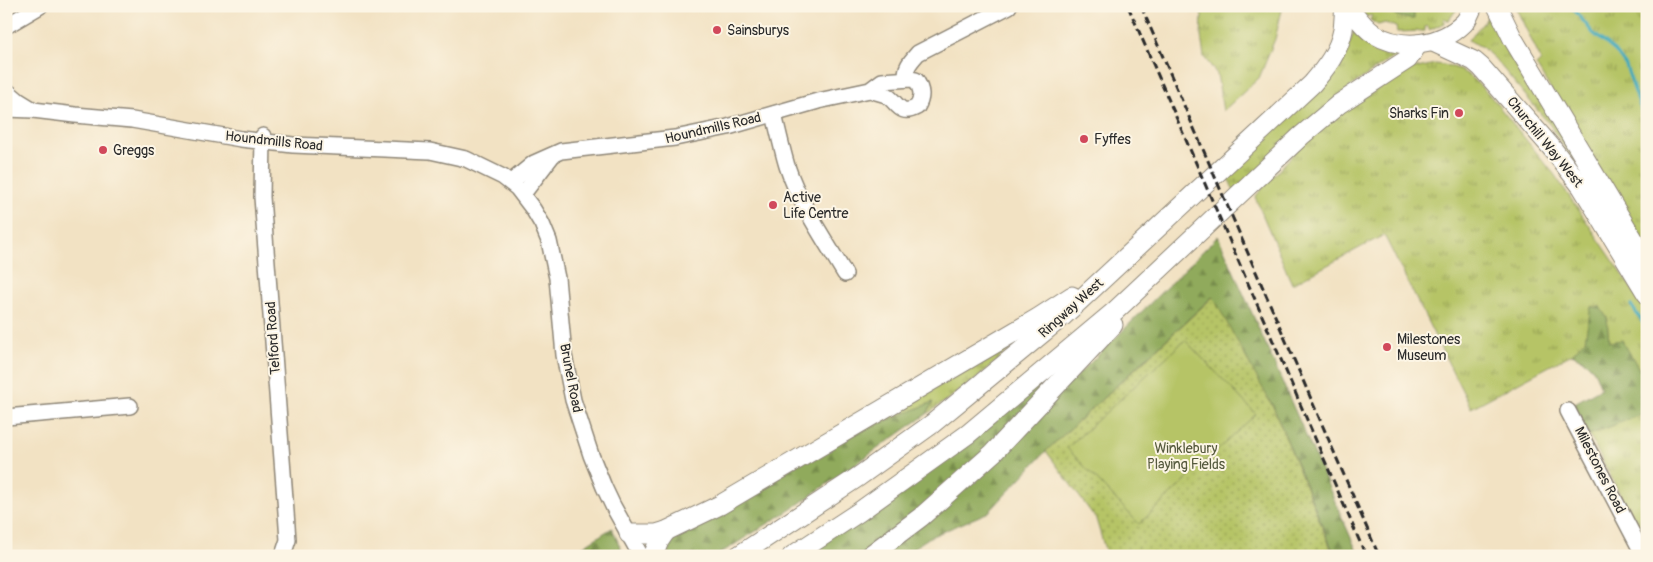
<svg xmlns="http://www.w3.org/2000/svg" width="1653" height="562" font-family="Pangolin,sans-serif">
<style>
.grass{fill:url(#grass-tufts);stroke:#707848}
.forest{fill:url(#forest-firs);stroke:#5e6a43}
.park{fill:url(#park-dots);stroke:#707848}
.pitch{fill:#b6c466;stroke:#707848}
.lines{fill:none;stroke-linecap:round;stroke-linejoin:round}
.stream{stroke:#3ca9bc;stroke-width:3}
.minor-casing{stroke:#8e8677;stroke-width:18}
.major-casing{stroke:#8e8677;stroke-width:21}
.minor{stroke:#fff;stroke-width:15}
.major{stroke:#fff;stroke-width:19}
.rail{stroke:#2b2b2b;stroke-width:3;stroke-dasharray:8 4;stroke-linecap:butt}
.poi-dot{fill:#d1495b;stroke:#fcf5e5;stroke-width:2}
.labels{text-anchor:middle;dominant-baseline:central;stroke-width:4;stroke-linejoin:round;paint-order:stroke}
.poi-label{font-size:14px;fill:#2b2b2b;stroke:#fcf5e5;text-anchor:start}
.street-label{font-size:14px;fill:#2b2b2b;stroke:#fcf5e5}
.park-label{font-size:14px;fill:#55593d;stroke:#fcf5e5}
</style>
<defs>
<pattern id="grass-tufts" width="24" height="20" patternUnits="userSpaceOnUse" patternTransform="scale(1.25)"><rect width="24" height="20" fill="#b6c466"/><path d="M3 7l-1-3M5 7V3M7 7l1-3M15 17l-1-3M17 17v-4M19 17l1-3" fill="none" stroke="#949f54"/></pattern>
<pattern id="forest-firs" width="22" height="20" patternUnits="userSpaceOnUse" patternTransform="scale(1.25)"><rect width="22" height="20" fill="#90aa5b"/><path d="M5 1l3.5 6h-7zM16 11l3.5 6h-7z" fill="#768b4b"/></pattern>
<pattern id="park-dots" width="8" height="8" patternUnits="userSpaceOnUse" patternTransform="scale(1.25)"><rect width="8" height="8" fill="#b6c466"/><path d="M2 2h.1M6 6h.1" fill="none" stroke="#949f54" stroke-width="1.8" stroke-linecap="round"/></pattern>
</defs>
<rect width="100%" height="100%" fill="#fcf5e5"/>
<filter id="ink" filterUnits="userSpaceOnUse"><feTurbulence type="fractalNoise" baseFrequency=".02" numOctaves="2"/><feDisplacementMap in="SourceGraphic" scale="10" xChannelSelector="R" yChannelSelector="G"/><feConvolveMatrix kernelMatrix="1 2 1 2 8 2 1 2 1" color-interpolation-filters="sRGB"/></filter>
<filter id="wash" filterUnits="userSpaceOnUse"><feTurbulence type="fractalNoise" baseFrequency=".0096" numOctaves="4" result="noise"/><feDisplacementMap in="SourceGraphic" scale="20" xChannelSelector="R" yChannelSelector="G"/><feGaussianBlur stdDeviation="1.12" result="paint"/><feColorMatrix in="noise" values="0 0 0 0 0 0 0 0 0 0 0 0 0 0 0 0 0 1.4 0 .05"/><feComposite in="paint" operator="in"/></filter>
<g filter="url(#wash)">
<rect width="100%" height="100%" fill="#f2e2c3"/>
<g class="grass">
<polygon points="1198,6 1283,6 1275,39 1259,78 1223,111 1217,74 1204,57 1201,36 1202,16"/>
<polygon points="1358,6 1459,6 1448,21 1445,18 1443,20 1445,23 1429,30 1428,26 1425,27 1425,31 1397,32 1396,27 1385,23 1378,25 1370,20 1372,16 1370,15 1367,17"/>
<polygon points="1515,6 1647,6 1647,248 1536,65 1541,60"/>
<polygon points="1491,8 1647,267 1647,275 1550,125 1495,59 1482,47 1468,40 1485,21"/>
<polygon points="1354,31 1370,42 1404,53 1387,61 1354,84 1234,191 1226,173 1326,84 1342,64"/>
<path d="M1435 64 1451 66 1467 74 1487 92 1554 174 1621 272 1647 313V546L1573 404 1601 389C1595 368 1591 363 1572 354L1471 408 1384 235 1292 284 1255 197 1309 136 1340 112 1409 70Z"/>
<polygon points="1046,317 975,380 927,414 932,403 832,443"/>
</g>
<g class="forest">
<path d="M1378 6H1411L1414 10V19C1405 20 1386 12 1378 6Z"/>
<polygon points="1218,236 1359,556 1335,556 1274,409 1212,297 1046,451 989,512 930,537 901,556 802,556 1034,388 1041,385 1046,389 1072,381"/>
<path d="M1591 307H1600L1607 318 1609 342 1622 340 1639 369 1647 364V412L1589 435 1573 404 1601 388C1594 368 1591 363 1572 354L1585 340Z"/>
<polygon points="933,402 927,414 793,508 716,556 668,556 668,549 676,538 832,443"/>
<polygon points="612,528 624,556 568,556"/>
</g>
<polygon class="park" points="1213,297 1274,409 1334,556 1107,556 1096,519 1046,451"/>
<polygon class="pitch" points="1185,340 1256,414 1139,524 1067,448"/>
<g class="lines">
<g class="stream">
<polyline points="1571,6 1593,33 1615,51 1626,66 1647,127"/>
<polyline points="1647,227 1647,228"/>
<polyline points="1631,305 1647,329"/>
</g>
</g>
</g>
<g filter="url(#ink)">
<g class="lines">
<defs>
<g id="minor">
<polyline points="6,26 40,6"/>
<path d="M906 79C905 67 910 62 918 53L1009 6"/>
<polyline points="6,90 19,101 32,109"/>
<polyline points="6,109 33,110 75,115 132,120 241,139 293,145 430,151 466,159 503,177 517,188 533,209 542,224 549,241 557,278 564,355 573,400 591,455 604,487 613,506 641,556"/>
<path d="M774 114C778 131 782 149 787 166 799 203 825 240 845 274"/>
<polyline points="263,136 262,197 286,512 288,540 284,552"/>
<path d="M511 182 534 163 561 151 675 138 728 127 818 101 870 90 882 81 911 79 916 80C922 90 923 97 917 107 899 117 898 102 886 95 881 93 875 92 870 90"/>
<polyline points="523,194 552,156"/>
<polyline points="1568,411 1644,556"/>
<polyline points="6,417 130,406"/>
</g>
<g id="major">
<path d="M1348 6C1356 16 1363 27 1374 34 1402 51 1441 46 1464 23 1468 19 1470 12 1473 6"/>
<polyline points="1497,6 1513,39 1647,262"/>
<polyline points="1433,42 1474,61 1481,67 1551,147 1582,187 1647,294"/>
<polyline points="629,534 656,534 666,531 720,505 1038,318 1072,296"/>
<polyline points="653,556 659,541 666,531"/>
<path d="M738 556 858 477 932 424 1062 317 1312 84C1326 68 1339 51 1343 30 1344 22 1344 14 1345 6"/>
<polyline points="792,556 859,512 968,434 1115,311 1301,136 1339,104 1408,59 1418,44"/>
<polyline points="869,556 921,517 993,453 1113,325"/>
</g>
</defs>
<use href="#minor" class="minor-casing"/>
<use href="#major" class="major-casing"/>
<use href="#minor" class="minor"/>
<use href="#major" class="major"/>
<g class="rail">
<polyline points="1128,6 1366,556"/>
<polyline points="1141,6 1379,556"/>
</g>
</g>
</g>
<g class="poi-dot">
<circle cx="717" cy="30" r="5"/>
<circle cx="1459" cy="113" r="5"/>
<circle cx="1084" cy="139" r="5"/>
<circle cx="103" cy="150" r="5"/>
<circle cx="773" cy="205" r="5"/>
<circle cx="1387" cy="347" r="5"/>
</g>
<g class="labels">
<g class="poi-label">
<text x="727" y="30">Sainsburys</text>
<text x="1449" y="113" text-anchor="end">Sharks Fin</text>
<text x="1094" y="139">Fyffes</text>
<text x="113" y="150">Greggs</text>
<text x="783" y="197">Active<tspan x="783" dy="16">Life Centre</tspan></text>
<text x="1397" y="339">Milestones<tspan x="1397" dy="16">Museum</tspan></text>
</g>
<g class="street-label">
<text transform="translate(713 128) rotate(-13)">Houndmills Road</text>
<text transform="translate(274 141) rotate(6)">Houndmills Road</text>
<text transform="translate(1545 142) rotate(51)">Churchill Way West</text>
<text transform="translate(1071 308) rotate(-42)">Ringway West</text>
<text transform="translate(273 338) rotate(-94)">Telford Road</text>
<text transform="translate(571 378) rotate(79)">Brunel Road</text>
<text transform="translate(1600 470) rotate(63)">Milestones Road</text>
</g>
<g class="park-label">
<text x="1186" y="448">Winklebury<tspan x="1186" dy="16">Playing Fields</tspan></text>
</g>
</g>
<rect width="1653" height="562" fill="none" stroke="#fcf5e5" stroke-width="25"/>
</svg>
